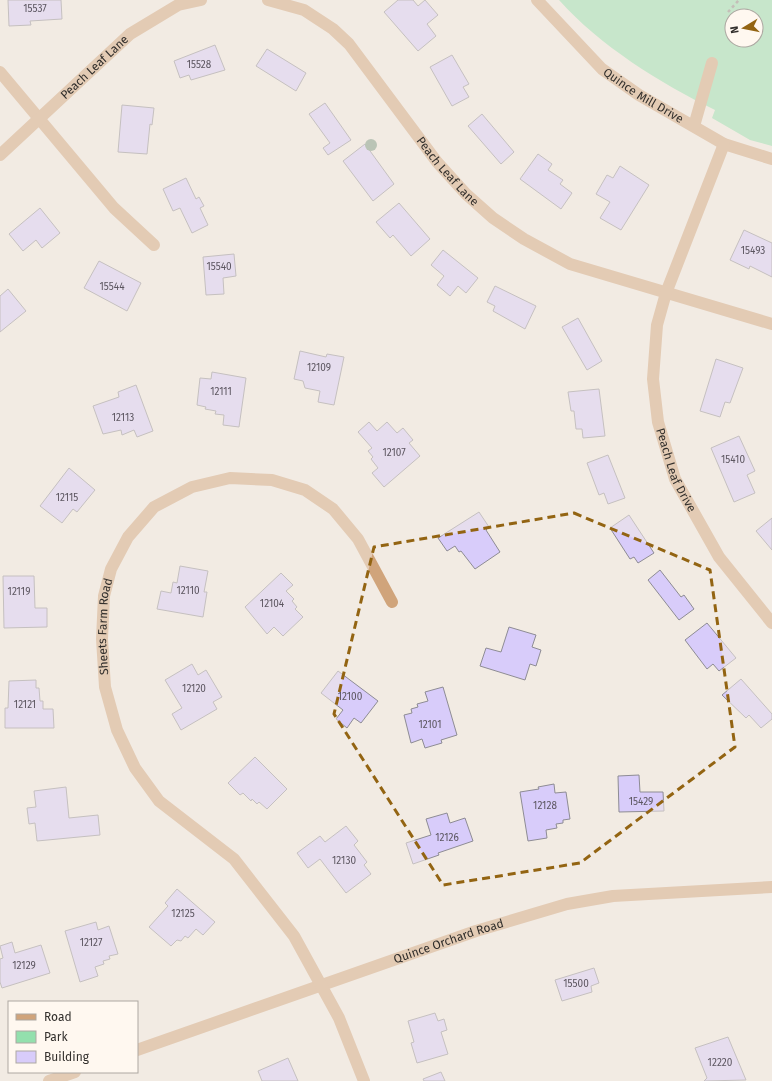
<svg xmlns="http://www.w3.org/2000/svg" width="772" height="1081" font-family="'Fira Sans',sans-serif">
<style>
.green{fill:#93e0ad;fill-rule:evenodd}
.building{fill:#d8ccfa;stroke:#8e8c94}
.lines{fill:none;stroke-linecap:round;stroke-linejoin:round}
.path{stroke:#8d8883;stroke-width:2.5;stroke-dasharray:3 3;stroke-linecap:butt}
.minor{stroke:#d0a47b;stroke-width:12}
.tree{fill:#77957f}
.marked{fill:none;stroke:#936412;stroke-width:3;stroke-dasharray:8 5;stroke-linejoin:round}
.labels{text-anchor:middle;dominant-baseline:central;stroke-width:3;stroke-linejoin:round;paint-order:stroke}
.number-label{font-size:10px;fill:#5c5660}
.street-label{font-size:12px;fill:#322f2c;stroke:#fff8f0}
</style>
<rect width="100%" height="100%" fill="#f2ebe3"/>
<path class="green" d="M559 0H772V146L750 140 712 118 715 110C660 83 600 46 559 0ZM732 16H756V40H732Z"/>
<g class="building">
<polygon points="8,0 61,0 62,19 30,21 31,25 9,26"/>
<polygon points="398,0 413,0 418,6 425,0 438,15 427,24 436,36 418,51 384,12"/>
<polygon points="215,45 225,70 191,80 189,75 180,78 174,61"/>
<polygon points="267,49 306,73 296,91 256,66"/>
<polygon points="452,55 469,84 463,87 469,97 452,106 430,67"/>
<polygon points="325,103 351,140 328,155 323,148 330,143 309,114"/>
<polygon points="122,105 154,108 152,125 150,124 147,154 118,152"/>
<polygon points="482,114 514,152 501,164 468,126"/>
<polygon points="365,144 394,184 373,201 343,161"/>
<polygon points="538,154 552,164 548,170 563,180 560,184 572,193 561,209 520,179"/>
<polygon points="620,166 649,185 621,230 600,218 610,202 596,194 607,175 613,178"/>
<polygon points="186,178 196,199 199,197 204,206 200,208 208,225 192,233 180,208 173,211 163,189"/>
<polygon points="399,203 430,239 411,256 393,235 390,238 376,222"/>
<polygon points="40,208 60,233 42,248 36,240 23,251 9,234"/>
<polygon points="744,230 772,243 772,277 750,266 749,269 730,260"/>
<polygon points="443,250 478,278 466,293 458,286 450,296 437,285 444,276 431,265"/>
<polygon points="234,254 236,276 223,278 224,294 206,295 203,257"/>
<polygon points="99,261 141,283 127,311 84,288"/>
<polygon points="495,286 536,306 525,329 493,311 495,306 487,302"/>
<polygon points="8,289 26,311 0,332 0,296"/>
<polygon points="578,318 602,361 587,370 562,327"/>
<polygon points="300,351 326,357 327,354 344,357 334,405 318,402 320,391 305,388 303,381 294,379"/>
<polygon points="716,359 743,368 730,403 725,402 720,417 700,411"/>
<polygon points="212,372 246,378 239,427 223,425 224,415 215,414 216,411 205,409 206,407 197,405 200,378 211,379"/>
<polygon points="136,385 153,431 137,437 134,430 122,435 121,430 103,434 93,406 119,397 118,392"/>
<polygon points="599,389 605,436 583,438 582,429 576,429 574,411 571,411 568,392"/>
<polygon points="369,422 377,431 387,422 397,433 403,428 413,440 409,443 420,456 384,487 372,473 378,468 371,459 373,457 368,451 372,448 358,432"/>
<polygon points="739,436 755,471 747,475 755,493 734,502 711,448"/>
<polygon points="608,455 625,498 608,504 604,493 599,495 587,463"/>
<polygon points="69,468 95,490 77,512 73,509 62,523 40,506"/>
<polygon points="479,512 489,527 486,530 500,552 475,569 461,551 459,552 455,546 447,551 438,538"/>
<polygon points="629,515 654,553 638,563 634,557 630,559 610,528"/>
<polygon points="772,518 772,550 756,531"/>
<polygon points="180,566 208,571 204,592 207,592 203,617 157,609 161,591 171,593 173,582 177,583"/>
<polygon points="660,570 681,597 684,595 694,609 679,620 648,580"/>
<polygon points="281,573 293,585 286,591 294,599 292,601 297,607 295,609 303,617 283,636 274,627 267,634 245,607"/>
<polygon points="3,576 34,576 35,608 47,608 47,627 4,628"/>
<polygon points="707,623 736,658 719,671 713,664 707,669 685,640"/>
<polygon points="509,627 536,635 532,647 541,650 536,666 530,664 525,680 480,666 486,648 501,652"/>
<polygon points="192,664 198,675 206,670 222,697 213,702 217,709 181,730 172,714 182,708 165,680"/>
<polygon points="338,671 378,701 361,723 354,718 347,728 336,719 343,710 321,693"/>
<polygon points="741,679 772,714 772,719 761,728 749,715 746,718 722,695"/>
<polygon points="36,680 36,688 39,688 40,701 43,701 43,709 53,709 54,728 5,728 5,708 8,708 9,681"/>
<polygon points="443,687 457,735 441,740 442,743 425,748 422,739 411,743 404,715 412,713 411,709 418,707 417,704 428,701 425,692"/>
<polygon points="255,757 287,789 267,809 259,802 257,804 252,799 251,801 243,793 240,795 228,783"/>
<polygon points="639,775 640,792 663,792 664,811 619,812 618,776"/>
<polygon points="554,784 555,793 566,792 570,819 563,820 563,823 556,824 557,828 546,830 547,838 528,841 520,792 539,789 538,787"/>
<polygon points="66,787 69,818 98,815 100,835 37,841 35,823 29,824 27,808 36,807 34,791"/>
<polygon points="447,813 450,823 465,818 473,841 438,853 439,855 413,864 406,843 431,835 426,819"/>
<polygon points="346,826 358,841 354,845 367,862 364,865 371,874 346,893 320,859 308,868 297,853 320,836 325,842"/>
<polygon points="177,889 215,922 203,935 196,929 188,938 185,936 181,941 177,940 171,946 149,927 168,906 165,903"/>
<polygon points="96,922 98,930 109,926 118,954 109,956 110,959 103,961 104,964 95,967 98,976 80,982 65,931"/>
<polygon points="12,942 15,953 41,945 50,973 2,988 0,982 0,959 3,958 0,946"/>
<polygon points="594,968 599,983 591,986 592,992 562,1001 555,980"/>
<polygon points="435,1013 438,1021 444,1019 447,1030 441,1032 448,1054 417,1063 411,1043 414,1042 408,1021"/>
<polygon points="728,1037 746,1080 704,1081 707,1078 695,1048"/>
<polygon points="288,1058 298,1081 262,1081 258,1071"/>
<polygon points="441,1072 445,1081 424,1081 423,1079"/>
</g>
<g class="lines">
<polyline class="path" points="728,12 739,0"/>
<g class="minor">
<path id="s1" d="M268 0 304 10 333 29 349 44 437 162 466 194 493 218 524 239 570 264 772 324"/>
<path id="s2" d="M537 0 602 69 639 95 724 144 772 159"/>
<polyline points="0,72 114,208 154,245"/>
<polyline points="694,126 712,63"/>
<path id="s3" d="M724 144 666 293 657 325 653 379 658 422 675 479 719 557 772 623"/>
<path id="s4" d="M0 155 130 34 178 5 201 0"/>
<path id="s5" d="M137 1050 476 931 567 904 613 896 772 887"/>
<polyline points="49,1081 75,1072"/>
<path id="s6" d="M364 1081 339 1018 294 936 234 859 159 801 135 768 117 730 105 687 102 639 104 596 111 569 128 537 154 507 192 487 230 478 272 480 305 490 333 509 358 539 392 602"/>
</g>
</g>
<circle class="tree" cx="371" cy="145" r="6"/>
<path d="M0 0H772V1081H0ZM574 513 710 570 735 747 580 863 443 885 334 714 374 547Z" fill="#f2ebe3" fill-opacity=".55" fill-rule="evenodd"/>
<path class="marked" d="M574 513 710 570 735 747 580 863 443 885 334 714 374 547Z"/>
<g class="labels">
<g class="number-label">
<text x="35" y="9">15537</text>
<text x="199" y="65">15528</text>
<text x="753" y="251">15493</text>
<text x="219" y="267">15540</text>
<text x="112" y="287">15544</text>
<text x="319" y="368">12109</text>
<text x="221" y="392">12111</text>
<text x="123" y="418">12113</text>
<text x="394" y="453">12107</text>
<text x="733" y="460">15410</text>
<text x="67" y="498">12115</text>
<text x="188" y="591">12110</text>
<text x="19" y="592">12119</text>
<text x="272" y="604">12104</text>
<text x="194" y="689">12120</text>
<text x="350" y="697">12100</text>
<text x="25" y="705">12121</text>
<text x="430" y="725">12101</text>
<text x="641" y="802">15429</text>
<text x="545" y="806">12128</text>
<text x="447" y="838">12126</text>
<text x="344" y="861">12130</text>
<text x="183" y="914">12125</text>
<text x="91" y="943">12127</text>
<text x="24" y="966">12129</text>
<text x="576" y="984">15500</text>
<text x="720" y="1063">12220</text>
</g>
<g class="street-label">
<text stroke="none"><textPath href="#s4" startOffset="129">Peach Leaf Lane</textPath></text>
<text stroke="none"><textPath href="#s2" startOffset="144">Quince Mill Drive</textPath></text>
<text stroke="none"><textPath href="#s1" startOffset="255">Peach Leaf Lane</textPath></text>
<text stroke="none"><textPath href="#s3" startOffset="342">Peach Leaf Drive</textPath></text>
<text stroke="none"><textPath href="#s6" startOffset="542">Sheets Farm Road</textPath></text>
<text stroke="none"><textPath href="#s5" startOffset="330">Quince Orchard Road</textPath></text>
</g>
</g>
<rect x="8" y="1001" width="130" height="72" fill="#fff8f0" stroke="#ada8a2"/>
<rect x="16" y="1014" width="20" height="6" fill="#d0a47b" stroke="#ada8a2"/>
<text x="44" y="1021" font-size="12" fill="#322f2c">Road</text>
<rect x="16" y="1031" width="20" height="12" fill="#93e0ad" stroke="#ada8a2"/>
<text x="44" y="1041" font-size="12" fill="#322f2c">Park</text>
<rect x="16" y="1051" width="20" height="12" fill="#d8ccfa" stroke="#ada8a2"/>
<text x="44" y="1061" font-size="12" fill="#322f2c">Building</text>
<g transform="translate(744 28) rotate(260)"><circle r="19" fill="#fff8f0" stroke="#ada8a2"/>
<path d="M0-3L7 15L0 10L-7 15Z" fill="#936412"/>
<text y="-6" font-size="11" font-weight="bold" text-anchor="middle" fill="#322f2c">N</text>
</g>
</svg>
